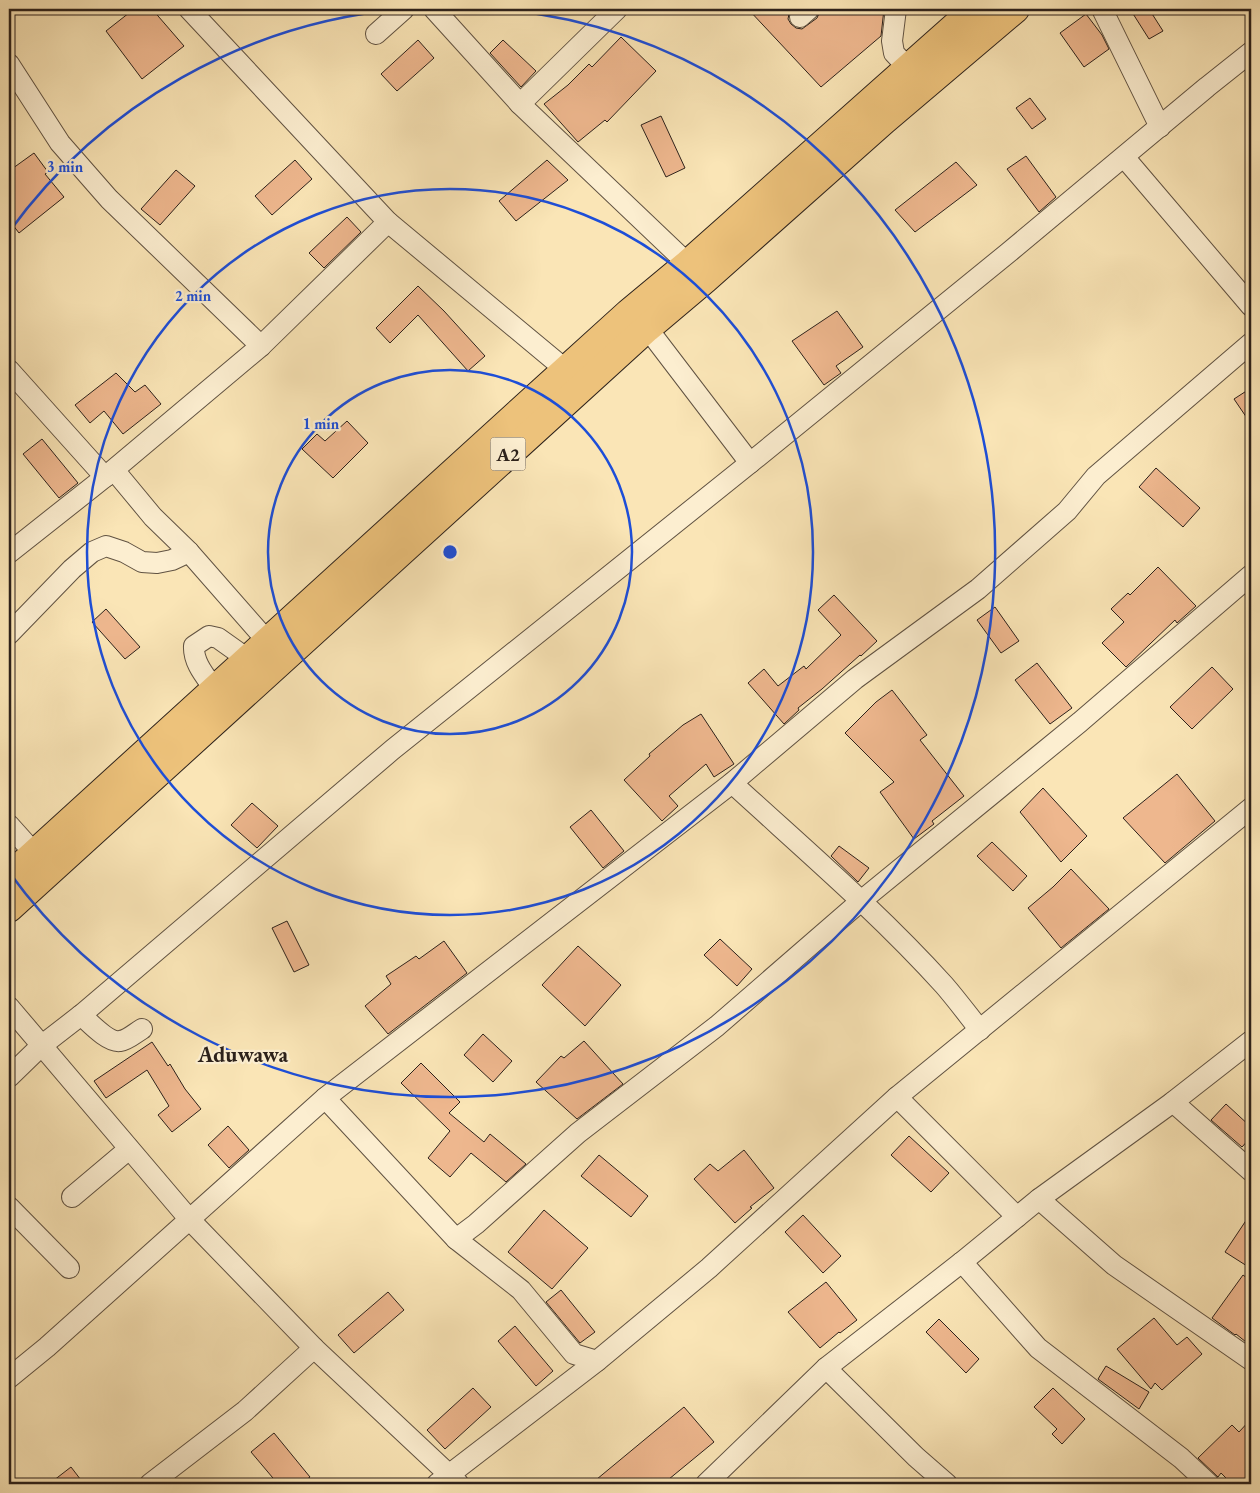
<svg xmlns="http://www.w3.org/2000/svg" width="1260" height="1493" font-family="'EB Garamond',serif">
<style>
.building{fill:#eeb78e;stroke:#2c211b}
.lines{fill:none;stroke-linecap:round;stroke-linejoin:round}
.minor-casing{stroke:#605242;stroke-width:22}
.highway-casing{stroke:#2c211b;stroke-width:30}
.minor{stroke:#fceed0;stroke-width:20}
.highway{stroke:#edc27b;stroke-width:28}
.ring{fill:none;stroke:#1d4ed8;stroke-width:2.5}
.labels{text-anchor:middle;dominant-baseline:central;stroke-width:4.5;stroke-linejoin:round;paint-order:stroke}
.shield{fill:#fceed0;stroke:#6a5e51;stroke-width:1}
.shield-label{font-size:19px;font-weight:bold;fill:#2c211b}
.quarter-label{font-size:22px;font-weight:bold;fill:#2c211b;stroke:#fceed0}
.centre{fill:#1d4ed8;stroke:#fceed0;stroke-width:2.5}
.ring-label{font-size:15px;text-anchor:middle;font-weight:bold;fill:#1d4ed8;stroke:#fceed0;stroke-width:4.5;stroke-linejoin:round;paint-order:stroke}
</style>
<rect width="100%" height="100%" fill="#fae5b6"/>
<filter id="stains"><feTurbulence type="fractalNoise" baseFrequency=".004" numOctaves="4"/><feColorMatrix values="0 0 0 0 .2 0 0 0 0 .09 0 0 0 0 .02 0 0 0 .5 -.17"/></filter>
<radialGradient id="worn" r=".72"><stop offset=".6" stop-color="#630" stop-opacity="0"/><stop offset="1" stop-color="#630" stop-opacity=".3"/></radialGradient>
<g class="building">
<polygon points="134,9 152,9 184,46 142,79 106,31"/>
<polygon points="748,9 792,9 789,14 788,19 791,24 796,28 802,29 817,18 821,9 884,9 881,36 821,87"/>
<polygon points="1130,9 1149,9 1163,31 1149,39"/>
<polygon points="1086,14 1102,35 1109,49 1084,67 1060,33"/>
<polygon points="621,37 656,71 607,122 605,120 578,142 544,104 568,85 589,64 592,67"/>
<polygon points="418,40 434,58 397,91 381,74"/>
<polygon points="503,40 536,71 521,87 490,53"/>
<polygon points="1030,98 1046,119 1032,129 1016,108"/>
<polygon points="661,116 685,168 666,177 641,125"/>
<polygon points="34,153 48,172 45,174 64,197 19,233 9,220 9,171"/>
<polygon points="1026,156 1056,197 1039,212 1007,169"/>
<polygon points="295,160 312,179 272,215 255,196"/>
<polygon points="547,160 568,180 516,221 499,201"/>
<polygon points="956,162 977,185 915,232 895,210"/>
<polygon points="176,170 195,186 160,225 141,209"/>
<polygon points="347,217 361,232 324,268 309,253"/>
<polygon points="418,286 444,311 485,356 468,371 418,315 390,343 376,328"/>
<polygon points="837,311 863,347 836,366 841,373 824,385 792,341"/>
<polygon points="116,373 135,392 145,385 161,404 123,434 104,411 90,423 75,405"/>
<polygon points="1251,388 1251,424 1234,399"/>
<polygon points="347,421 368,443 333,478 302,449 317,434 325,441"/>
<polygon points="42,439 78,483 59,498 23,454"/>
<polygon points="1156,468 1200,508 1183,527 1139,487"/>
<polygon points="1158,567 1196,606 1177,623 1175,620 1126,667 1102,643 1124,622 1111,609 1128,593 1130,595"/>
<polygon points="834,595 877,641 861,656 860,655 822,689 798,708 799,710 784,724 748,683 764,669 778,686 804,666 806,669 841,635 818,610"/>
<polygon points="995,607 1019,641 1001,653 977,620"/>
<polygon points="106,609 140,647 125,659 92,622"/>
<polygon points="1037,663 1072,708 1050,724 1015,680"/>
<polygon points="1212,667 1233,689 1192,729 1170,707"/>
<polygon points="892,690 927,735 920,740 964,796 932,821 934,824 914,839 880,792 894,782 845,733 876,702"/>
<polygon points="701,714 734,764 714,777 706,764 669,796 678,806 662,821 624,780 650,756 649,754 683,725"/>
<polygon points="1177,774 1215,821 1165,863 1123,818"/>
<polygon points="1043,788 1087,836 1061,862 1020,812"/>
<polygon points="252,803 278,826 257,848 231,825"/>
<polygon points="591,810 624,851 603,868 570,827"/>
<polygon points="992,842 1027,876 1013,891 977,856"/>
<polygon points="839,846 869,868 858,882 831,856"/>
<polygon points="1071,869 1109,909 1061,948 1028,908 1053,887"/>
<polygon points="287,921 309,965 294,972 272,928"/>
<polygon points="720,939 752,969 737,986 704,955"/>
<polygon points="444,941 467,973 388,1034 365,1006 391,984 386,976 416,956 419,959"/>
<polygon points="578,946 621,985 585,1026 542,985"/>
<polygon points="483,1034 512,1061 493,1082 464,1055"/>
<polygon points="584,1041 623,1084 577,1119 536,1082 561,1056 564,1058"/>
<polygon points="152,1042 168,1066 170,1064 185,1089 201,1109 172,1132 158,1115 169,1106 147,1070 106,1098 94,1081"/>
<polygon points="421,1063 460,1102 449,1113 484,1142 490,1134 526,1164 506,1182 471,1153 450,1177 428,1158 450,1131 401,1083"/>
<polygon points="1226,1104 1251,1127 1251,1137 1242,1147 1211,1120"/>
<polygon points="228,1126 249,1150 229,1168 208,1145"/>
<polygon points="909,1136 949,1173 931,1192 891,1155"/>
<polygon points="744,1150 774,1188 750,1207 752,1208 735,1223 694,1179 710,1164 718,1171"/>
<polygon points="599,1155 648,1196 631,1217 581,1176"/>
<polygon points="544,1210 588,1248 552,1289 508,1252"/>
<polygon points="1251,1213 1251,1260 1247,1266 1225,1252"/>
<polygon points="803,1215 841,1256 823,1273 785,1232"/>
<polygon points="1243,1275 1251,1281 1251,1346 1236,1334 1235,1335 1212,1318"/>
<polygon points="826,1282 857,1320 840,1333 839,1332 820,1348 788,1312"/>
<polygon points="561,1290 595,1332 580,1343 546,1302"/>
<polygon points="388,1292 404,1310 354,1353 338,1335"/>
<polygon points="1154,1318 1177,1345 1187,1337 1202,1354 1162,1390 1155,1383 1151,1389 1117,1349"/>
<polygon points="939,1319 979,1359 966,1373 926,1332"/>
<polygon points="515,1326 553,1371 536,1386 498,1341"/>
<polygon points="1106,1366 1149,1392 1139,1409 1098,1379"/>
<polygon points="473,1388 491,1407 445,1449 427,1430"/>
<polygon points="1053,1388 1085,1419 1062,1444 1052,1434 1057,1429 1034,1407"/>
<polygon points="684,1407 714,1442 663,1484 591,1484"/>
<polygon points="1251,1419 1251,1484 1232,1484 1221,1473 1218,1477 1198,1458 1232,1425 1239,1432"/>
<polygon points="274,1433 310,1477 301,1484 278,1484 251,1452"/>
<polygon points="71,1467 84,1484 49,1484"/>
</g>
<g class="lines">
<defs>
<g id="minor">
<polyline points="189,9 388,222 566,370"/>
<polyline points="434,9 520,104 688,264"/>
<polyline points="896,9 892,41 894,53 908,68"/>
<polyline points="1102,9 1160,127"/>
<polyline points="800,17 809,9"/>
<polyline points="376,34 404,9"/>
<polyline points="9,64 60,143 109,199 261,346"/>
<polyline points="520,104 617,9"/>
<polyline points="1124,157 1251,306"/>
<polyline points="647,328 750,463"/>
<polyline points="9,370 105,477"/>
<polyline points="114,470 153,517 189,552 268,642"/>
<polyline points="9,553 105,477 261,346 388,222"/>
<polyline points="9,634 72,569 92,552 106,546 124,552 142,562 157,563 172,560 189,552"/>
<path d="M215 690C206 677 193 663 194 646L209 636 218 638 249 660"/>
<path d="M732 783C804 849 879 913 944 985 957 1000 968 1015 980 1030"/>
<polyline points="9,825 35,854"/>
<polyline points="9,1007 190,1220 314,1348 458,1483"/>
<path d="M81 1015C89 1022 108 1043 120 1041 128 1040 135 1033 142 1029"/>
<polyline points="9,1077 41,1046 81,1015 392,750 750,463 1008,253 1207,87 1251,52"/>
<polyline points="897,1097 1017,1217"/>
<polyline points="325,1098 456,1239 521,1290 574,1354 597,1361"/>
<polyline points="1173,1102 1251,1171"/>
<polyline points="72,1197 129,1149"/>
<polyline points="1039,1199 1114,1265 1251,1360"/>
<polyline points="9,1207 69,1268"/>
<polyline points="456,1239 476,1224 578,1133 717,1026 861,901 1080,722 1251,575"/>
<polyline points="962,1262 1038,1348 1181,1458 1209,1484"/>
<polyline points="826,1368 916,1457 947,1484"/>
<polyline points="9,1378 47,1347 325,1098 732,783 855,679 978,589 1067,511 1096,476 1251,343"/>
<polyline points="150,1484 245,1411 314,1348"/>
<polyline points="437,1484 597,1361 709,1268 897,1097 1251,808"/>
<polyline points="706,1484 826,1368 962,1262 1039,1199 1173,1102 1251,1041"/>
</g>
<g id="highway">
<polyline points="9,877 566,370 629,313 688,264 975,9"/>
<polyline points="9,908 647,328 705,279 884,120 1015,9"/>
</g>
</defs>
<use href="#minor" class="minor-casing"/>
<use href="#highway" class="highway-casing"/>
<use href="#minor" class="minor"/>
<use href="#highway" class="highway"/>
</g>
<g class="ring">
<circle cx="450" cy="552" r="182"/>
<circle cx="450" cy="552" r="363"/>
<path d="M9 232A545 545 0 0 1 403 9M497 9A545 545 0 1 1 9 872"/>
</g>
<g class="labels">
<rect class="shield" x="490.5" y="437.5" width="35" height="33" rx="4"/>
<g class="shield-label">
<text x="508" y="454">A2</text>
</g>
<g class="quarter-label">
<text x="243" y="1054">Aduwawa</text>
</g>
</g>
<circle cx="450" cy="552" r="8" class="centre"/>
<g class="ring-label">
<text x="65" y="172">3 min</text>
<text x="193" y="301">2 min</text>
<text x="321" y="429">1 min</text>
</g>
<rect width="1260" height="1493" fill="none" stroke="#fae5b6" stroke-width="30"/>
<rect x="10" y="10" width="1240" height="1473" fill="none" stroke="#2c211b" stroke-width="2.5"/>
<rect x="15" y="15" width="1230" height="1463" fill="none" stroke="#2c211b"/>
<rect width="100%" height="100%" filter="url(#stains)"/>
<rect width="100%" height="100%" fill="url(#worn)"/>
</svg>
